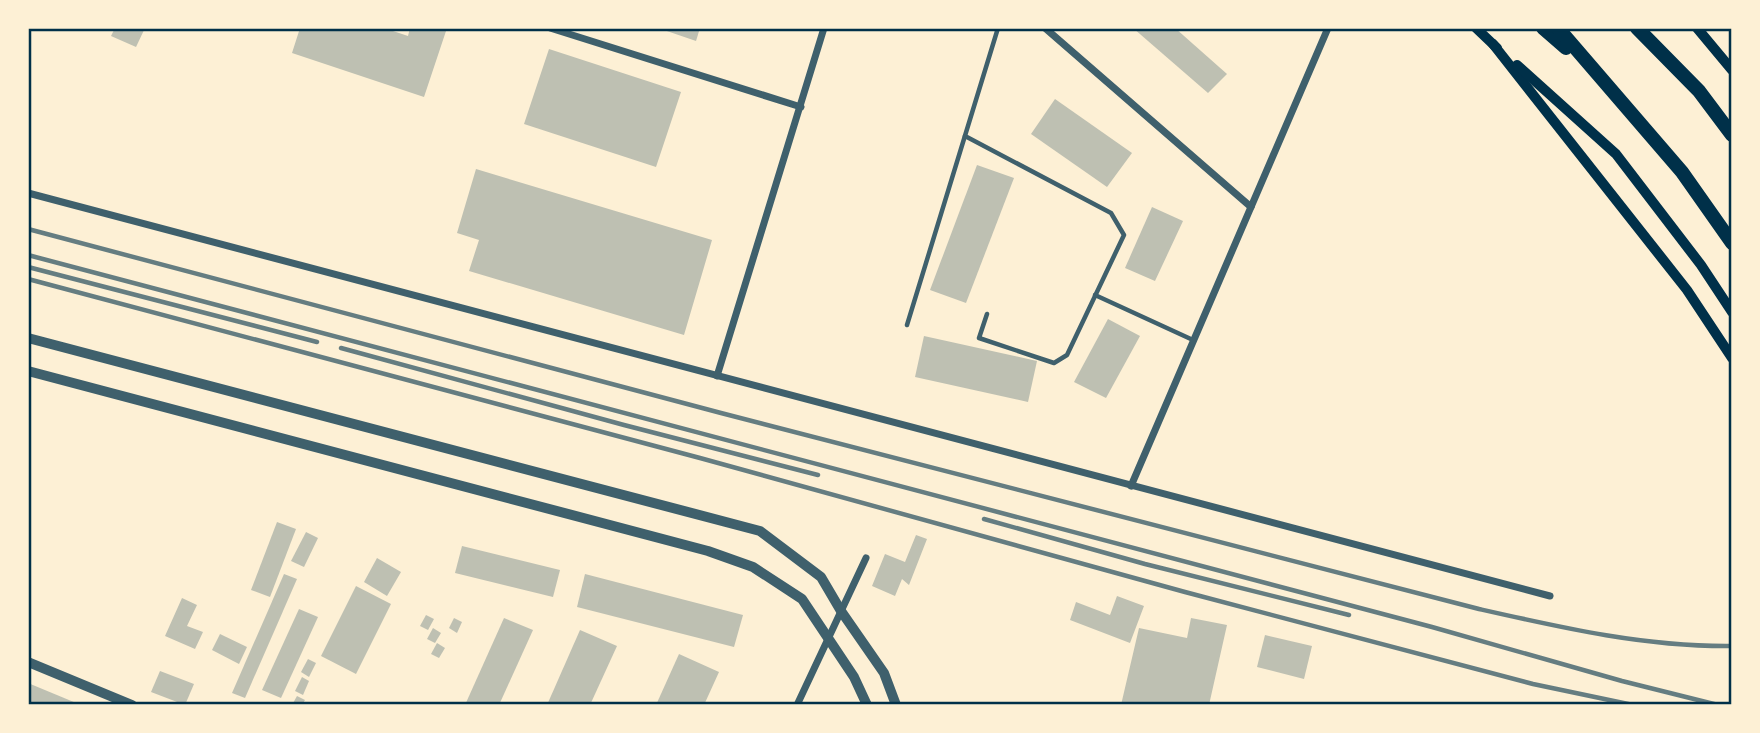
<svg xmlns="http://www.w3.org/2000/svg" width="1760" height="733" font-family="'Playfair Display',serif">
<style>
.building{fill:#bec0b2}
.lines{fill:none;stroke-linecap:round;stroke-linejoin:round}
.service{stroke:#3f606c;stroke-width:4.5}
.minor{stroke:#3f606c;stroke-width:7}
.tertiary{stroke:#3f606c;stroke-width:10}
.secondary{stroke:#003049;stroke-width:10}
.trunk{stroke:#003049;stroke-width:14}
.rail{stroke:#657d81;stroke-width:4.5}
.neatline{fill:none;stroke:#003049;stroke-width:2.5}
</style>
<rect width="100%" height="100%" fill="#fdf0d5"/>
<g class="building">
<polygon points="115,28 145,28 136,47 111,36"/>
<polygon points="300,28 384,28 408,36 410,28 447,28 424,97 292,53"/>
<polygon points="658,28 700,28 696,41"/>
<polygon points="1133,28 1175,28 1227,74 1208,93"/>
<polygon points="549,49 681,92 656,167 524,124"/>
<polygon points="1055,99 1132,153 1107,187 1031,134"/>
<polygon points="977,165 1014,178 966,303 930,290"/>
<polygon points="476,169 712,240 684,335 469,271 479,240 457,233"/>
<polygon points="1152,207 1183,221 1155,281 1125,268"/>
<polygon points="1108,319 1140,336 1106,398 1074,382"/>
<polygon points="924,336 1037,361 1028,402 915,377"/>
<polygon points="277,522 296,529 270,597 251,590"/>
<polygon points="306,532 318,538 304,567 291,561"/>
<polygon points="916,535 927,539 909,585 902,579 895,596 872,586 885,554 905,562"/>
<polygon points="462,546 560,570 553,597 455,573"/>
<polygon points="377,558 401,572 387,596 364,582"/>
<polygon points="284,574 297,579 245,698 232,693"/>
<polygon points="585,574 743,615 734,647 577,607"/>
<polygon points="356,586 391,604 356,674 321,656"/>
<polygon points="1117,596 1144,606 1130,643 1070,620 1076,602 1110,615"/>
<polygon points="182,598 197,605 187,626 203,632 195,649 165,636"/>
<polygon points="299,609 318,617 281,698 262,690"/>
<polygon points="426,615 434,619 428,630 420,626"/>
<polygon points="454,618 462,622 457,633 449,628"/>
<polygon points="504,618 533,630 499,705 465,705"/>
<polygon points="1191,618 1227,625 1209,705 1121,705 1139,628 1187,638"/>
<polygon points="433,628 441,633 435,643 427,639"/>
<polygon points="580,630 617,646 590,705 547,705"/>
<polygon points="220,634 247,647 239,664 212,650"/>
<polygon points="1265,635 1312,646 1304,679 1257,667"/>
<polygon points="437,643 445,648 439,658 431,654"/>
<polygon points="679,654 719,672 704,705 656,705"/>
<polygon points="308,659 316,663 309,677 301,672"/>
<polygon points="160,671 194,684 185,705 151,692"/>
<polygon points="302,677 309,681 303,695 295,691"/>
<polygon points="28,683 81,705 28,705"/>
<polygon points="297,696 305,700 302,705 292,705"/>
</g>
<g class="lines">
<g class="service">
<polyline points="965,136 1111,213 1124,235 1067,355 1054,363 979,338 987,314"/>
<polyline points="1095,295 1193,340"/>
<polyline points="907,325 998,28"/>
</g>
<g class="minor">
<polyline points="550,28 801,107"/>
<polyline points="1045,28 1251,207"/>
<polyline points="28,193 1550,596"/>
<polyline points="717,376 824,28"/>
<polyline points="1131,486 1328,28"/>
<polyline points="797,705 866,558"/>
</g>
<g class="tertiary">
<polyline points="28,338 760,531 821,577 841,611 884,673 896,705"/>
<polyline points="28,371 708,551 753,567 802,599 854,677 867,705"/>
<polyline points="28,662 132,705"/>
</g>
<g class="secondary">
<polyline points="1476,28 1497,48"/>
<polyline points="1697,28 1732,70"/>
<polyline points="1493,44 1687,290 1732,358"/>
<polyline points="1517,65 1616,154 1701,265 1732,312"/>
</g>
<g class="trunk">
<polyline points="1543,28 1566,48"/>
<polyline points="1558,28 1682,172 1732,243"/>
<polyline points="1637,28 1699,91 1732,135"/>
</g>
<g class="rail">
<path d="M28 229 721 413 1479 609C1563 628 1646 647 1732 646"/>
<polyline points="28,255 1432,627 1622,681 1718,705"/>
<polyline points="28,267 317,342"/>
<polyline points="28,279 700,458 1185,592 1533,684 1633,705"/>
<polyline points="341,348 624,425 818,475"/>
<polyline points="984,519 1145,564 1349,615"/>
</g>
</g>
<rect width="1760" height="733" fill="none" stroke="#fdf0d5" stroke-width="60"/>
<rect x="30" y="30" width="1700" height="673" class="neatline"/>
</svg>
